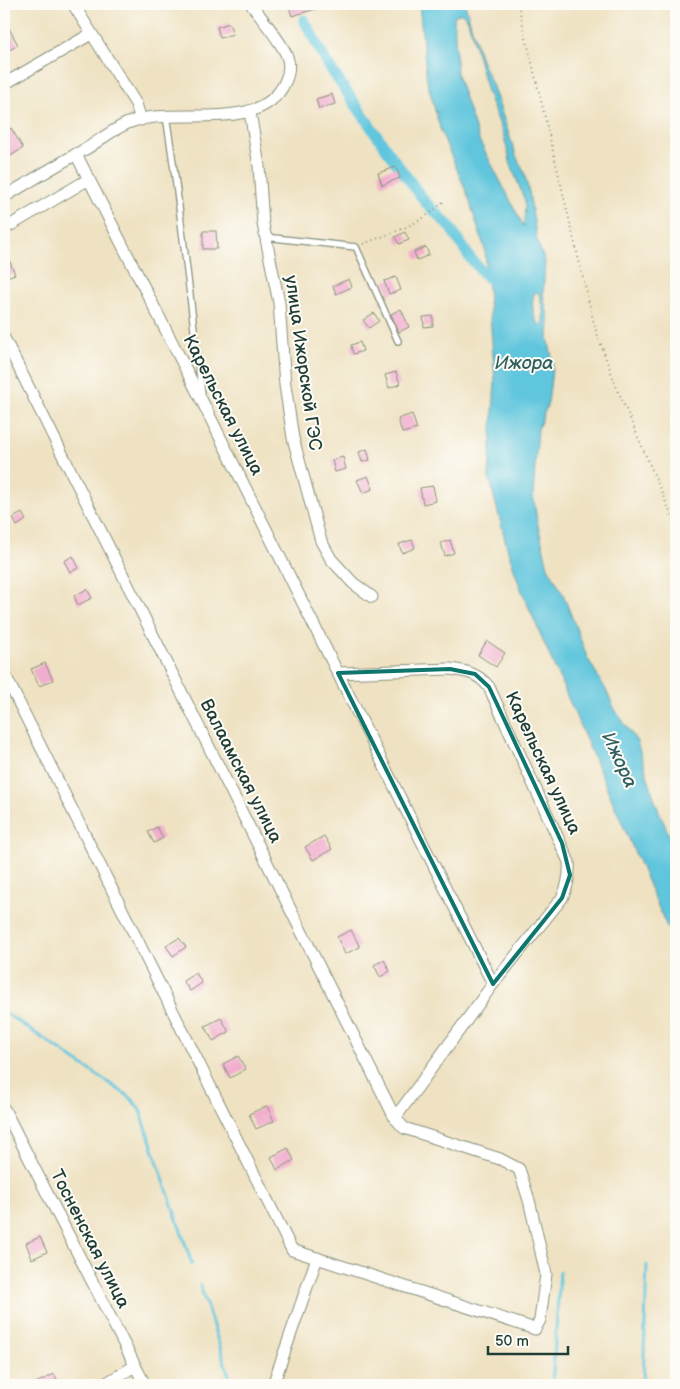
<svg xmlns="http://www.w3.org/2000/svg" width="680" height="1389" font-family="'Balsamiq Sans',sans-serif">
<style>
.water{fill:#60c6dd;stroke:#408288;fill-rule:evenodd}
.lines{fill:none;stroke-linecap:round;stroke-linejoin:round}
.stream{stroke:#60c6dd;stroke-width:3}
.canal{stroke:#60c6dd;stroke-width:11}
.building{fill:#f1adcd}
.lane-casing{stroke:#87907b;stroke-width:8}
.street-casing{stroke:#87907b;stroke-width:13}
.path{stroke:#87907b;stroke-width:2;stroke-dasharray:1 4;stroke-linecap:butt}
.lane{stroke:#fff;stroke-width:5.5}
.street{stroke:#fff;stroke-width:11}
.marked{fill:none;stroke:#0f766e;stroke-width:4;stroke-linejoin:round}
.labels{text-anchor:middle;dominant-baseline:central;stroke-width:4;stroke-linejoin:round;paint-order:stroke}
.street-label{font-size:18px;fill:#1f3d34;stroke:#fdfcf7}
.water-label{font-size:19px;font-style:italic;fill:#2f5f5e;stroke:#fdfcf7}
</style>
<rect width="100%" height="100%" fill="#fdfcf7"/>
<filter id="ink" filterUnits="userSpaceOnUse"><feTurbulence type="fractalNoise" baseFrequency=".02" numOctaves="2"/><feDisplacementMap in="SourceGraphic" scale="10" xChannelSelector="R" yChannelSelector="G"/><feConvolveMatrix kernelMatrix="1 2 1 2 8 2 1 2 1" color-interpolation-filters="sRGB"/></filter>
<filter id="wash" filterUnits="userSpaceOnUse"><feTurbulence type="fractalNoise" baseFrequency=".0096" numOctaves="4" result="noise"/><feDisplacementMap in="SourceGraphic" scale="20" xChannelSelector="R" yChannelSelector="G"/><feGaussianBlur stdDeviation="1.12" result="paint"/><feColorMatrix in="noise" values="0 0 0 0 0 0 0 0 0 0 0 0 0 0 0 0 0 1.4 0 .05"/><feComposite in="paint" operator="in"/></filter>
<g filter="url(#wash)">
<rect width="100%" height="100%" fill="#efe2c2"/>
<path class="water" d="M419 4H465L481 60 493 87 517 158 524 172 529 192 537 240 545 262 543 295 549 320 548 338 553 362 548 403 538 429 533 494 537 521 548 567 563 594 588 659 606 690 614 708 637 742 656 804 676 852V948L520 587 507 547 489 477 495 381 485 250 467 193 441 132 427 81ZM462 13 468 20 487 92 504 136 511 165 525 201 524 227 479 140 457 75 454 16ZM535 292 539 293 543 311V324L539 325C533 315 530 303 535 292Z"/>
<g class="lines">
<g class="stream">
<polyline points="4,1012 131,1098 140,1110 192,1264"/>
<polyline points="200,1285 232,1385"/>
<polyline points="552,1385 560,1272"/>
<polyline points="643,1385 647,1265"/>
</g>
<polyline class="canal" points="304,20 328,65 392,157 426,203 450,227 470,258 488,278"/>
</g>
<g id="blocks">
<g class="building">
<polygon points="288,4 326,4 326,6 292,16"/>
<polygon points="4,19 18,45 4,53"/>
<polygon points="229,23 233,34 220,38 217,27"/>
<polygon points="332,94 335,104 319,109 316,99"/>
<polygon points="11,128 23,148 9,157 4,148 4,133"/>
<polygon points="396,167 400,178 382,185 378,173"/>
<polygon points="203,231 216,231 217,249 203,249"/>
<polygon points="405,232 409,240 399,244 395,237"/>
<polygon points="426,247 429,255 417,260 414,252"/>
<polygon points="10,262 15,274 4,278 4,264"/>
<polygon points="396,277 401,290 389,294 384,281"/>
<polygon points="349,279 352,287 336,294 333,286"/>
<polygon points="401,309 409,327 399,332 391,314"/>
<polygon points="374,313 379,321 369,328 363,320"/>
<polygon points="433,316 433,326 424,327 423,317"/>
<polygon points="360,342 363,351 353,354 351,345"/>
<polygon points="396,372 400,384 389,388 385,375"/>
<polygon points="412,414 417,429 402,433 398,419"/>
<polygon points="367,449 370,460 362,462 359,452"/>
<polygon points="343,457 346,469 335,472 332,460"/>
<polygon points="368,476 373,489 363,493 357,480"/>
<polygon points="433,486 436,501 423,504 420,488"/>
<polygon points="22,513 26,520 17,526 13,518"/>
<polygon points="412,540 415,548 402,553 399,544"/>
<polygon points="450,540 454,553 445,556 441,543"/>
<polygon points="73,556 79,568 70,572 64,561"/>
<polygon points="87,589 92,598 78,605 74,596"/>
<polygon points="487,641 505,653 496,667 478,655"/>
<polygon points="45,663 53,680 39,686 31,669"/>
<polygon points="157,827 163,838 154,843 148,832"/>
<polygon points="324,836 332,849 313,860 305,847"/>
<polygon points="351,930 360,947 345,954 337,937"/>
<polygon points="179,938 186,947 173,956 166,946"/>
<polygon points="384,960 390,971 380,977 374,965"/>
<polygon points="196,973 202,983 190,991 183,981"/>
<polygon points="221,1018 229,1032 213,1041 205,1026"/>
<polygon points="238,1056 246,1069 230,1078 223,1064"/>
<polygon points="267,1106 274,1121 256,1129 249,1114"/>
<polygon points="288,1148 294,1160 277,1170 271,1157"/>
<polygon points="40,1237 47,1252 32,1259 26,1243"/>
<polygon points="54,1374 60,1385 32,1385"/>
</g>
</g>
</g>
<g filter="url(#ink)">
<use href="#blocks" fill-opacity="0" stroke="#87907b" stroke-width="1"/>
<g class="lines">
<defs>
<g id="lane">
<path d="M166 116C181 208 190 301 202 394"/>
<polyline points="265,237 356,247 398,341"/>
</g>
<g id="street">
<polyline points="73,4 136,104 141,120"/>
<polyline points="4,84 91,34"/>
<polyline points="250,112 259,166 263,224 279,303 285,385 293,438 321,541 331,559 353,583 372,597"/>
<polyline points="76,154 204,405 493,984"/>
<path d="M4 197C32 180 60 163 89 147 101 139 114 129 128 123 174 104 261 136 285 82 290 72 290 60 284 50 275 34 262 19 251 4"/>
<polyline points="4,229 89,179"/>
<polyline points="4,338 395,1118 404,1128 500,1159 519,1169 529,1200 546,1274 540,1320 535,1329 292,1250 4,673"/>
<path d="M338 673 450 669C466 671 478 673 489 687L569 862C570 876 568 886 562 898L493 984 395 1118"/>
<polyline points="4,1109 145,1385"/>
<polyline points="103,1385 135,1366"/>
<polyline points="273,1385 317,1258"/>
</g>
</defs>
<use href="#lane" class="lane-casing"/>
<use href="#street" class="street-casing"/>
<g class="path">
<polyline points="518,4 595,328 616,386 676,526"/>
<path d="M363 244C393 232 421 225 444 201"/>
</g>
<use href="#lane" class="lane"/>
<use href="#street" class="street"/>
</g>
</g>
<path class="marked" d="M450 669 475 674 489 687 562 843 570 875 562 898 493 984 338 673Z"/>
<g class="labels">
<g class="street-label">
<text transform="translate(303 363) rotate(82)">улица Ижорской ГЭС</text>
<text transform="translate(223 405) rotate(63)">Карельская улица</text>
<text transform="translate(543 763) rotate(65)">Карельская улица</text>
<text transform="translate(241 771) rotate(63)">Валаамская улица</text>
<text transform="translate(90 1239) rotate(63)">Тосненская улица</text>
</g>
<g class="water-label">
<text x="524" y="363">Ижора</text>
<text transform="translate(619 760) rotate(65)">Ижора</text>
</g>
</g>
<rect width="680" height="1389" fill="none" stroke="#fdfcf7" stroke-width="20"/>
<path d="M488 1346v8h80v-8" fill="none" stroke="#1f3d34" stroke-width="2.5"/>
<text x="495" y="1346" font-size="15" fill="#1f3d34" stroke="#fdfcf7" stroke-width="4" paint-order="stroke">50 m</text>
</svg>
